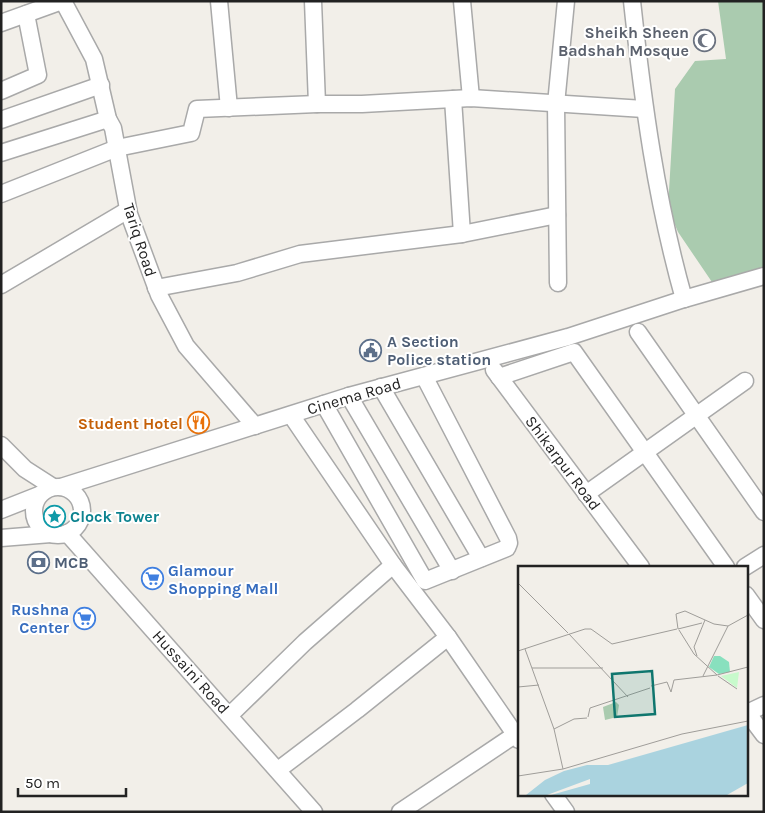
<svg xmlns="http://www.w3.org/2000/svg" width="765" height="813" font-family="Karla,sans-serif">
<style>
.cemetery{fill:#aacbaf}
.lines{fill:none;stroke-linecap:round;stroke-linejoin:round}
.minor-casing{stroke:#a9a9a9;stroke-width:19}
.minor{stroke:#fff;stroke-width:16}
.labels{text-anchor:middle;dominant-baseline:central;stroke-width:4;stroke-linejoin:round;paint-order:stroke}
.worship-label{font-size:16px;font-weight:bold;fill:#5b616d;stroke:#fff;text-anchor:end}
.street-label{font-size:16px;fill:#222;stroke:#fff}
.service-label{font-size:16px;font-weight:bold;fill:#4e5e75;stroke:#fff;text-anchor:start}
.food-label{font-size:16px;font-weight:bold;fill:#c56008;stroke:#fff;text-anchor:end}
.culture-label{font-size:16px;font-weight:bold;fill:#0d838f;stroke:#fff;text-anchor:start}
.shop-label{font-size:16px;font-weight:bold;fill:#366cbe;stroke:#fff;text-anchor:start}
.inset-road{fill:none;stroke:#9f9d99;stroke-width:1}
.view{fill:#0f766e;fill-opacity:0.15;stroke:#0f766e;stroke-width:2.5}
.inset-edge{fill:none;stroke:#222;stroke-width:2.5}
</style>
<rect width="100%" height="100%" fill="#f2efe9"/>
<polygon class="cemetery" points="718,1 764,1 764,269 714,285 678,232 668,208 675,89 695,61 726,59"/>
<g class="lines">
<defs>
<g id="minor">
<polyline points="63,1 94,59 108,119 113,128 129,214 159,295 186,346 255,426"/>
<polyline points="219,1 229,108"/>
<polyline points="313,1 317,104"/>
<polyline points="462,1 471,98"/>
<path d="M632 1C643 103 656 200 684 299"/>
<polyline points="1,23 62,1"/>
<polyline points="1,91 38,75 26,14"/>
<polyline points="453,99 462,234"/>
<polyline points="1,120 101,85"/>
<polyline points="1,153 108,119"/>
<polyline points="1,194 117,148 191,133 197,109 317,104 362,104 471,98 644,109"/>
<polyline points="558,283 556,104 566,1"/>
<polyline points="1,285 128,210"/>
<polyline points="156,288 237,273 300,254 462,234 557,215"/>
<polyline points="638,332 764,512"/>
<polyline points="494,370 641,567"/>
<polyline points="499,377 574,352 726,567"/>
<polyline points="381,387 481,558"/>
<polyline points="349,396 452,571"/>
<polyline points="324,404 425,581 507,548 509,543 508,538 424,376"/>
<polyline points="291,415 393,565 448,637 519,740"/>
<polyline points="1,445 25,469 53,487"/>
<circle cx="58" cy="511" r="24"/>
<polyline points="61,487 349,396 568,337 684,299 764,276"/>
<polyline points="586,494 745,381"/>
<polyline points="1,510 39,495"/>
<polyline points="67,533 314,812"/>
<polyline points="1,538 51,534"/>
<polyline points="745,567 764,555"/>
<polyline points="746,595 764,620"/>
<polyline points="746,711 764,735"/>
<polyline points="747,713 764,705"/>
<polyline points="230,715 305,642 393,565"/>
<polyline points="278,770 357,710 448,637"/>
<polyline points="553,794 566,812"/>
<polyline points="400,812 519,732"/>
</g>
</defs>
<use href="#minor" class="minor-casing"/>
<use href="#minor" class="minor"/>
</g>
<defs>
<symbol id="mosque-ring" viewBox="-11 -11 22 22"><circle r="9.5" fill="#fff" stroke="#6b7280" stroke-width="1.5"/><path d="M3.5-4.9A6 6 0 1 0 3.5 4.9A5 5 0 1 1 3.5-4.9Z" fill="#6b7280"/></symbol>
<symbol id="civic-ring" viewBox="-11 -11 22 22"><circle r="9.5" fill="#fff" stroke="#5c6f8a" stroke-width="1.5"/><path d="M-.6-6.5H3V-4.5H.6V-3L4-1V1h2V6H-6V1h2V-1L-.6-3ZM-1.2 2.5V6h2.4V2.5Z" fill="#5c6f8a"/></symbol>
<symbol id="restaurant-ring" viewBox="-11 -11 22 22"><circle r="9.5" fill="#fff" stroke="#e8710a" stroke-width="1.5"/><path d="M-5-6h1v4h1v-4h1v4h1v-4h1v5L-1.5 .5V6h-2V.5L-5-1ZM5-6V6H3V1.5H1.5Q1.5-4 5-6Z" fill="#e8710a"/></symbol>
<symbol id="sight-ring" viewBox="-11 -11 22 22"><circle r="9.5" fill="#fff" stroke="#0f9aa8" stroke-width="1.5"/><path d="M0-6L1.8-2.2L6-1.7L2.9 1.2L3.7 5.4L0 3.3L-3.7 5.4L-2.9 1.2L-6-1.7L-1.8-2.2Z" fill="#0f9aa8"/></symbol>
<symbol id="bank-ring" viewBox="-11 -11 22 22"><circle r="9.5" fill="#fff" stroke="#5c6f8a" stroke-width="1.5"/><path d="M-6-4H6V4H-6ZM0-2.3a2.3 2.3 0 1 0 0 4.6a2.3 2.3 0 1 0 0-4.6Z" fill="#5c6f8a"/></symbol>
<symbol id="supermarket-ring" viewBox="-11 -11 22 22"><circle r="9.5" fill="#fff" stroke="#3f7fe0" stroke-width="1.5"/><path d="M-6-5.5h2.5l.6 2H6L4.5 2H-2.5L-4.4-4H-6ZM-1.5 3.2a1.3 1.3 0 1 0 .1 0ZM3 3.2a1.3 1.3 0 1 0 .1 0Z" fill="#3f7fe0"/></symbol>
</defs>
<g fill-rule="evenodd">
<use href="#mosque-ring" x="692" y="28" width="25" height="25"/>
<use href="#civic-ring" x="358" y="338" width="25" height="25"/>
<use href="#restaurant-ring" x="186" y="410" width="25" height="25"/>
<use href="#sight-ring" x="42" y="504" width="25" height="25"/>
<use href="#bank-ring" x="26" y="550" width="25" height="25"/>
<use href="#supermarket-ring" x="140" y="566" width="25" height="25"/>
<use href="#supermarket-ring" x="72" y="606" width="25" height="25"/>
</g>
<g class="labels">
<g class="worship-label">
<text x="689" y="32">Sheikh Sheen<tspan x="689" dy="18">Badshah Mosque</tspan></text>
</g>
<g class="street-label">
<text transform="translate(140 240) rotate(72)">Tariq Road</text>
<text transform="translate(354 396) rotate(-16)">Cinema Road</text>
<text transform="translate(563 463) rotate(53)">Shikarpur Road</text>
<text transform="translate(191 672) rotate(48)">Hussaini Road</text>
</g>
<g class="service-label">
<text x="387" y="341">A Section<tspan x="387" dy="18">Police station</tspan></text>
<text x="54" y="562">MCB</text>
</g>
<g class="food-label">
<text x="183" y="423">Student Hotel</text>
</g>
<g class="culture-label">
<text x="70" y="516">Clock Tower</text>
</g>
<g class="shop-label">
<text x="168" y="570">Glamour<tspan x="168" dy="18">Shopping Mall</tspan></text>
<text x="69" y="609" text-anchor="end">Rushna<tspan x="69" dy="18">Center</tspan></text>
</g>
</g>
<g transform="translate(518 566)">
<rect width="230" height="230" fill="#f2efe9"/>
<path d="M98 136 101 139 99 151 87 154 85 141Z" fill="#aacbaf"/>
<path d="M221 106 219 122 203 110Z" fill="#c8facc"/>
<path d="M196 90H202L211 96 212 106 201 108 191 101Z" fill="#88e0be"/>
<path d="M230 159V217L209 229H33L72 218V213L29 229H8L27 214 46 205 69 199H90Z" fill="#aad3df"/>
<path class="inset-road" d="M0 17 50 67M160 63 158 48 167 45 196 58 210 60M160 63 184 57M161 64 176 88 199 109 230 101M51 68 110 131M7 83 36 163 45 203M0 85 67 63H73L94 78 159 63M179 90 176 81 187 54M14 102H85M185 110 210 60 230 49M200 110 219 123M133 120 149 116 153 126 156 114 199 109M0 121 21 119M70 151 72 142 132 122M36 163 56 153 69 152M0 210 45 203 164 168 230 155"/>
<path class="view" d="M134 105 137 148 97 151 94 108Z"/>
<rect width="230" height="230" class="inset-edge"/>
</g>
<rect width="765" height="813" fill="none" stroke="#222222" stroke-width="5"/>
<path d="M18 788v8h108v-8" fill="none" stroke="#222222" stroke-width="2.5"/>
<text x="25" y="788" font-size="15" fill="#222222" stroke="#ffffff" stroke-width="4" paint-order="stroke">50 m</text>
</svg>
